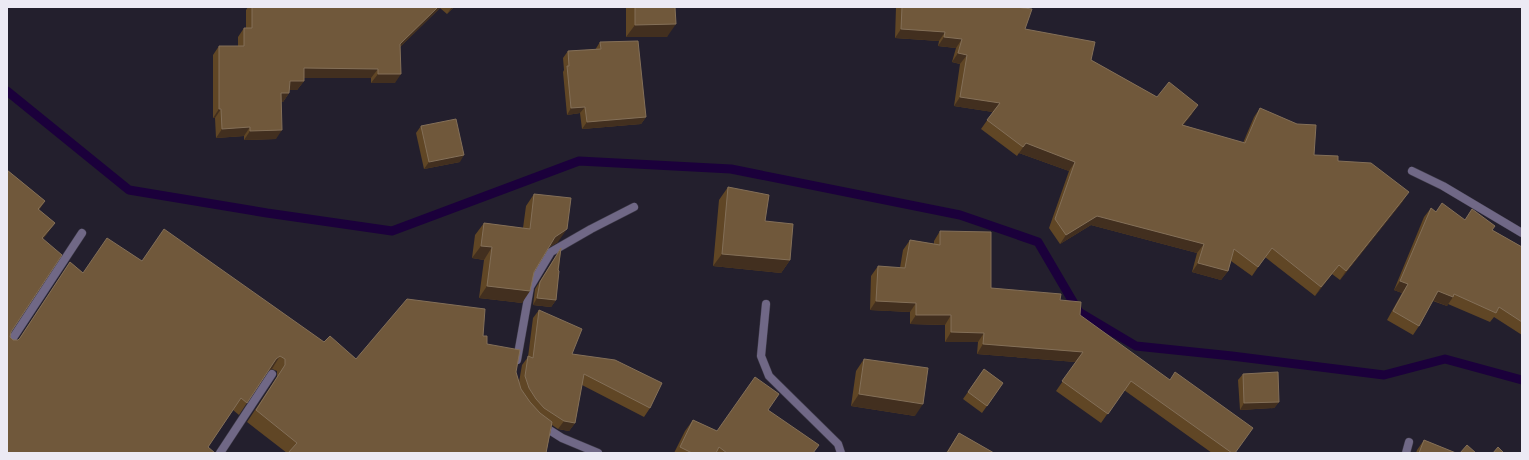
<svg xmlns="http://www.w3.org/2000/svg" width="1529" height="460" font-family="'IBM Plex Sans',sans-serif">
<style>
.lines{fill:none;stroke-linecap:round;stroke-linejoin:round}
.stream{stroke:#1b003b;stroke-width:9}
.lane-casing{stroke:#3f3b49;stroke-width:9}
.street-casing{stroke:#3f3b49;stroke-width:9}
.lane{stroke:#706886;stroke-width:8}
.street{stroke:#706886;stroke-width:8}
.wall{fill:#604625}
.shaded-wall{fill:#422f1f}
.building{fill:#70583b;stroke:#836f58}
</style>
<rect width="100%" height="100%" fill="#231f2d"/>
<g class="lines">
<polyline class="stream" points="7,91 129,190 267,213 392,231 579,161 731,169 960,215 1038,242 1079,312 1136,346 1232,356 1384,375 1445,359 1522,380"/>
<defs>
<polyline id="lane" points="1412,171 1443,186 1522,233"/>
<g id="street">
<polyline points="766,304 761,356 769,376 838,444 841,453"/>
<polyline points="7,347 82,233"/>
<polyline points="517,360 530,287 551,252 591,229 634,207"/>
<polyline points="543,426 562,438 598,453"/>
<polyline points="220,453 272,374"/>
<polyline points="1406,453 1409,442"/>
</g>
</defs>
<use href="#lane" class="lane-casing"/>
<use href="#street" class="street-casing"/>
<use href="#lane" class="lane"/>
<use href="#street" class="street"/>
</g>
<g class="wall">
<polygon points="248,7 454,7 447,14 440,8 400,47 395,83 371,83 371,78 304,78 304,81 297,90 289,90 289,93 283,102 281,102 276,139 244,140 244,136 216,138 215,118 213,118 213,55 219,46 238,46 238,37 244,28 246,28 246,10"/>
<polygon points="626,7 675,7 667,37 626,37"/>
<polygon points="896,7 1016,7 1025,29 1091,60 1157,97 1192,114 1183,125 1243,143 1254,117 1260,108 1314,155 1338,161 1403,201 1340,280 1332,274 1315,296 1265,257 1252,276 1231,261 1228,271 1221,280 1192,272 1197,253 1091,225 1060,244 1049,228 1069,171 1019,153 1017,156 981,129 993,112 954,106 960,64 952,62 956,48 938,46 939,41 895,38"/>
<polygon points="600,42 646,117 641,124 582,129 580,113 567,115 563,72 564,70 563,58 568,51 595,50"/>
<polygon points="421,126 460,162 424,169 416,133"/>
<polygon points="7,170 45,201 39,210 55,223 43,239 11,332 10,337 13,340 18,340 19,339 70,262 83,273 142,261 324,342 356,359 483,336 487,344 516,372 519,382 522,365 528,357 533,318 539,310 572,354 650,408 644,417 582,385 575,423 569,431 558,429 552,425 546,453 287,453 247,422 277,377 277,371 272,369 268,371 239,415 233,410 208,447 7,453"/>
<polygon points="728,187 765,221 790,260 781,273 713,266 719,200"/>
<polygon points="534,194 558,242 548,248 534,272 522,303 479,298 484,260 472,258 475,235 484,223 523,228 526,206"/>
<polygon points="1431,208 1436,212 1465,220 1492,230 1522,247 1522,335 1494,317 1490,322 1448,304 1447,306 1433,301 1419,326 1413,335 1387,320 1402,293 1394,290 1424,217"/>
<polygon points="940,231 991,288 1060,300 1080,315 1235,453 1212,453 1124,390 1101,423 1056,391 1076,362 977,354 978,342 945,342 945,325 910,324 910,312 870,310 871,276 878,266 900,268 903,250 910,240 934,244 934,241"/>
<polygon points="561,248 556,300 551,307 533,305 535,289"/>
<polygon points="864,359 915,416 851,406 856,371"/>
<polygon points="984,369 1003,383 982,413 963,399"/>
<polygon points="1243,374 1279,402 1274,408 1240,410 1238,380"/>
<polygon points="768,410 813,453 674,453 685,431 693,420 717,431"/>
<polygon points="959,433 994,453 946,453"/>
<polygon points="1424,440 1456,453 1416,453 1417,450"/>
</g>
<g class="shaded-wall">
<polygon points="438,7 441,7 394,53 400,44"/>
<polygon points="452,7 454,7 447,14"/>
<polygon points="676,24 667,37 626,37 635,25"/>
<polygon points="901,29 945,32 939,41 895,38"/>
<polygon points="944,37 962,39 956,48 938,46"/>
<polygon points="958,53 967,55 960,64 952,62"/>
<polygon points="304,68 378,69 371,78 298,78"/>
<polygon points="378,74 401,74 395,83 371,83"/>
<polygon points="290,81 304,81 297,90 283,90"/>
<polygon points="281,93 289,93 283,102 275,102"/>
<polygon points="960,97 1000,103 993,112 954,106"/>
<polygon points="1198,105 1192,114 1176,134 1182,125"/>
<polygon points="585,107 580,113 567,115 571,108"/>
<polygon points="219,109 221,109 215,118 213,118"/>
<polygon points="646,117 641,124 582,129 587,122"/>
<polygon points="250,127 244,136 216,138 222,129"/>
<polygon points="282,130 276,139 244,140 250,131"/>
<polygon points="1026,143 1075,162 1069,171 1019,153 1017,156"/>
<polygon points="464,155 460,162 424,169 429,162"/>
<polygon points="1409,192 1403,201 1340,280 1346,271"/>
<polygon points="1097,216 1204,244 1197,253 1091,225 1060,244 1066,235"/>
<polygon points="55,223 46,235 34,250 42,238"/>
<polygon points="567,229 558,242 546,249 555,237"/>
<polygon points="481,246 492,247 484,260 472,258"/>
<polygon points="722,254 790,260 781,273 713,266"/>
<polygon points="1198,263 1228,271 1221,280 1192,272"/>
<polygon points="1339,265 1332,274 1315,296 1321,287"/>
<polygon points="1400,281 1408,284 1402,293 1394,290"/>
<polygon points="487,286 530,291 522,303 479,298"/>
<polygon points="1438,291 1453,297 1447,306 1432,300"/>
<polygon points="537,298 556,300 551,307 533,305"/>
<polygon points="876,301 916,303 910,312 870,310"/>
<polygon points="916,315 951,315 945,325 910,324"/>
<polygon points="951,332 984,333 978,342 945,342"/>
<polygon points="983,344 1083,352 1076,362 977,354"/>
<polygon points="280,356 272,369 267,371 276,359"/>
<polygon points="859,394 923,404 915,416 851,406"/>
<polygon points="1279,402 1274,408 1240,410 1244,403"/>
<polygon points="564,421 575,423 569,431 558,429"/>
</g>
<g class="building">
<polygon points="252,7 438,7 400,44 401,74 378,74 378,69 304,68 304,81 290,81 289,93 281,93 282,130 250,131 250,127 222,129 221,109 219,109 219,46 244,46 244,28 252,28"/>
<polygon points="635,7 675,7 676,24 635,25"/>
<polygon points="902,7 1016,7 1032,9 1025,29 1095,42 1091,60 1157,97 1169,82 1198,105 1182,125 1245,143 1260,108 1297,124 1316,125 1314,155 1338,156 1338,161 1371,163 1409,192 1346,271 1339,265 1321,287 1272,248 1258,267 1234,249 1228,271 1198,263 1204,244 1097,216 1066,235 1055,219 1075,162 1026,143 1023,147 987,120 1000,103 960,97 967,55 958,53 962,39 944,37 945,32 901,29"/>
<polygon points="638,41 646,117 587,122 585,107 571,108 567,66 569,66 568,51 601,49 600,42"/>
<polygon points="456,119 464,155 429,162 421,126"/>
<polygon points="7,170 45,201 38,209 55,223 42,238 62,255 11,332 10,337 13,340 18,340 20,338 70,262 83,273 107,238 142,261 164,229 324,342 330,336 356,359 407,299 485,309 483,336 487,336 487,344 520,350 516,372 521,389 530,402 540,413 552,422 546,453 288,453 297,443 256,410 285,365 285,359 280,356 276,359 247,403 241,398 208,447 215,453 7,453"/>
<polygon points="728,187 769,195 765,221 793,224 790,260 722,254"/>
<polygon points="534,194 571,198 567,229 555,237 534,272 530,291 487,286 492,247 481,246 484,223 530,229"/>
<polygon points="1442,203 1465,220 1472,209 1495,226 1492,230 1522,247 1522,322 1499,307 1496,313 1454,294 1453,297 1438,291 1419,326 1393,311 1408,284 1400,281 1431,208 1436,212"/>
<polygon points="940,231 991,232 991,288 1061,294 1060,300 1081,302 1080,315 1170,380 1175,372 1253,428 1235,453 1232,453 1131,381 1108,414 1062,381 1083,352 983,344 984,333 951,332 951,315 916,315 916,303 876,301 878,266 905,268 910,240 940,245"/>
<polygon points="561,248 558,270 559,271 556,300 537,298 540,282"/>
<polygon points="539,310 582,329 572,354 615,360 662,383 650,408 584,374 575,423 564,421 544,408 536,399 529,388 525,376 528,356 533,358"/>
<polygon points="864,359 928,368 923,404 859,394"/>
<polygon points="984,369 1003,383 987,406 968,392"/>
<polygon points="1278,372 1279,402 1244,403 1243,374"/>
<polygon points="755,377 779,394 768,410 819,445 813,453 727,453 719,447 716,453 692,453 680,447 693,420 717,431"/>
<polygon points="959,433 994,453 947,453"/>
<polygon points="1424,440 1456,453 1419,453"/>
<polygon points="1467,445 1476,453 1460,453"/>
<polygon points="1498,447 1504,453 1493,453"/>
</g>
<rect width="1529" height="460" fill="none" stroke="#eceaf4" stroke-width="16"/>
</svg>
